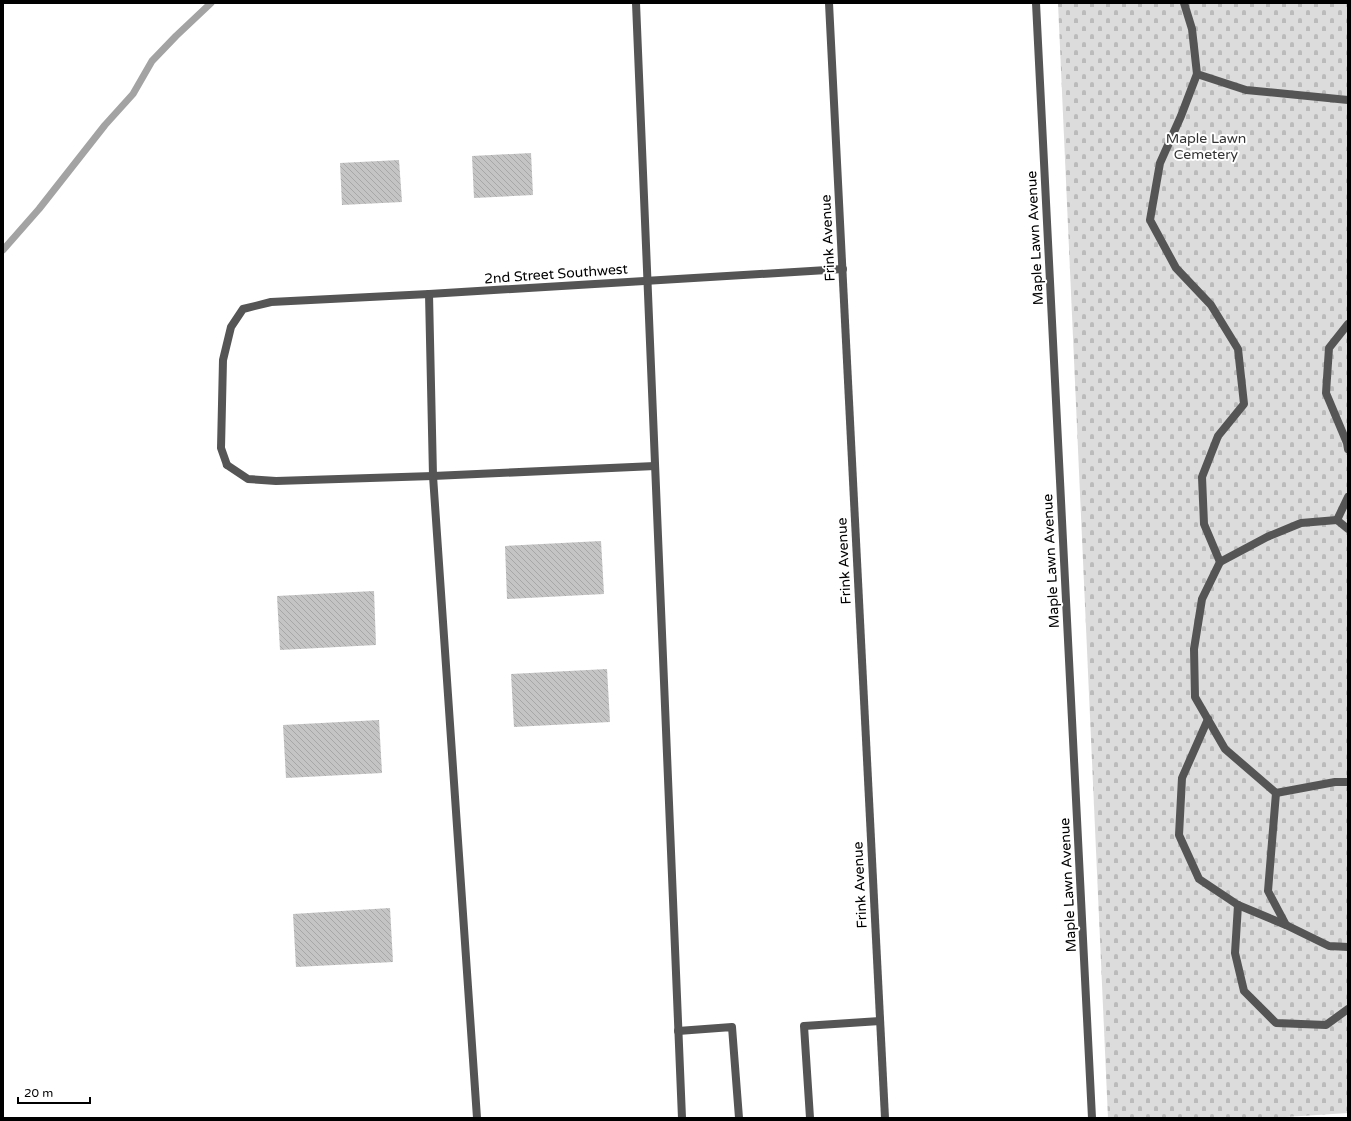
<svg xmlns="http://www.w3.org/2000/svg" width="1351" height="1121" font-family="'Varela Round',sans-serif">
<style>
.cemetery{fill:url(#cemetery-stones)}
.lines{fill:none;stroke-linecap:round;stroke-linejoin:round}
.stream{stroke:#a3a3a3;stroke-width:7}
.building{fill:url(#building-back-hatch)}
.lane{stroke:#555;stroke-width:8}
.street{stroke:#555;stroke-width:8}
.labels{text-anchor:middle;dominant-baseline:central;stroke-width:4;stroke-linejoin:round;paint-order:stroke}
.park-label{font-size:14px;fill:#333;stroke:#fff}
.street-label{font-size:14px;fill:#000;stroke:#fff}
</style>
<defs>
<pattern id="cemetery-stones" width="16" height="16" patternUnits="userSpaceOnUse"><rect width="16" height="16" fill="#dcdcdc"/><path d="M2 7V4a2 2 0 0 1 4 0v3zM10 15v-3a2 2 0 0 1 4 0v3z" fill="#bbb"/></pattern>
<pattern id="building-back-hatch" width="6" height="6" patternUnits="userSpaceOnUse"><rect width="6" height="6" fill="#c4c4c4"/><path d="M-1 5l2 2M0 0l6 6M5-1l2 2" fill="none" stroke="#a7a7a7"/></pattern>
</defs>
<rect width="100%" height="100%" fill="#fff"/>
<polygon class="cemetery" points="1058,3 1348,3 1348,1113 1270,1118 1108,1118"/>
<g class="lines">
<polyline class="stream" points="3,250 39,209 105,125 133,94 152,61 176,36 211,3"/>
</g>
<g class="building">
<polygon points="531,153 533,195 474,198 472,156"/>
<polygon points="399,160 402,202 342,205 340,163"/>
<polygon points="601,541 604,594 507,599 505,546"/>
<polygon points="374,591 376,645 280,650 277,596"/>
<polygon points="607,669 610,722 514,727 511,674"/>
<polygon points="379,720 382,773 286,778 283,725"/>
<polygon points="390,908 393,962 296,967 293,914"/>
</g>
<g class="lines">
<g class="lane">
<polyline points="636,3 682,1118"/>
<polyline points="1184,3 1192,29 1197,74 1246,90 1348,100"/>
<polyline points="1197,74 1181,116 1160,163 1150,220 1176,268 1211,305 1238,349 1244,404 1218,436 1202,477 1204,524 1220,562 1202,599 1194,649 1195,697 1225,749 1276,793"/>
<polyline points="1348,324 1329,348 1326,393 1347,443 1348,449"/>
<polyline points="227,465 248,479 276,481 433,476 655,466"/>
<polyline points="1348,497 1337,520 1348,529"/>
<polyline points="1220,562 1267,537 1301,523 1337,520"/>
<polyline points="1208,719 1182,778 1179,835 1199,879 1238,905 1286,925"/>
<polyline points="1276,793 1268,891 1286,925 1329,946 1348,947"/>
<polyline points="1276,793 1335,782 1348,782"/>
<polyline points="1238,905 1235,953 1244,991 1276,1023 1326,1025 1348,1009"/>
<polyline points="678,1031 732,1027 739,1118"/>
<polyline points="810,1118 804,1026 880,1021"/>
</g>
<g class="street">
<polyline points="829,3 885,1118"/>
<polyline points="1036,3 1092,1118"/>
<polyline points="429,294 433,476 477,1118"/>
<polyline points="227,465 221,448 223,360 231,327 243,309 271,302 429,294 843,269"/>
</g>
</g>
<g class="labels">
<g class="park-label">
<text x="1206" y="138">Maple Lawn<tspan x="1206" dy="16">Cemetery</tspan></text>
</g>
<g class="street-label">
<text transform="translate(828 238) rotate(-93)">Frink Avenue</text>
<text transform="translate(1035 238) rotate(-93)">Maple Lawn Avenue</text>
<text transform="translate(556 274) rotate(-4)">2nd Street Southwest</text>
<text transform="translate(844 561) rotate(-93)">Frink Avenue</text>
<text transform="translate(1051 561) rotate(-93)">Maple Lawn Avenue</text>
<text transform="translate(860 885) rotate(-93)">Frink Avenue</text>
<text transform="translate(1068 885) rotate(-93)">Maple Lawn Avenue</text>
</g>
</g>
<rect width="1351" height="1121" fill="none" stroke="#000000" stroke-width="8"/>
<path d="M18 1097v6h72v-6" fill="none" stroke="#000000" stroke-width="2"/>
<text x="24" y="1097" font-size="12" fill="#000000" stroke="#ffffff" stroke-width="3" paint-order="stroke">20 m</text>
</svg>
